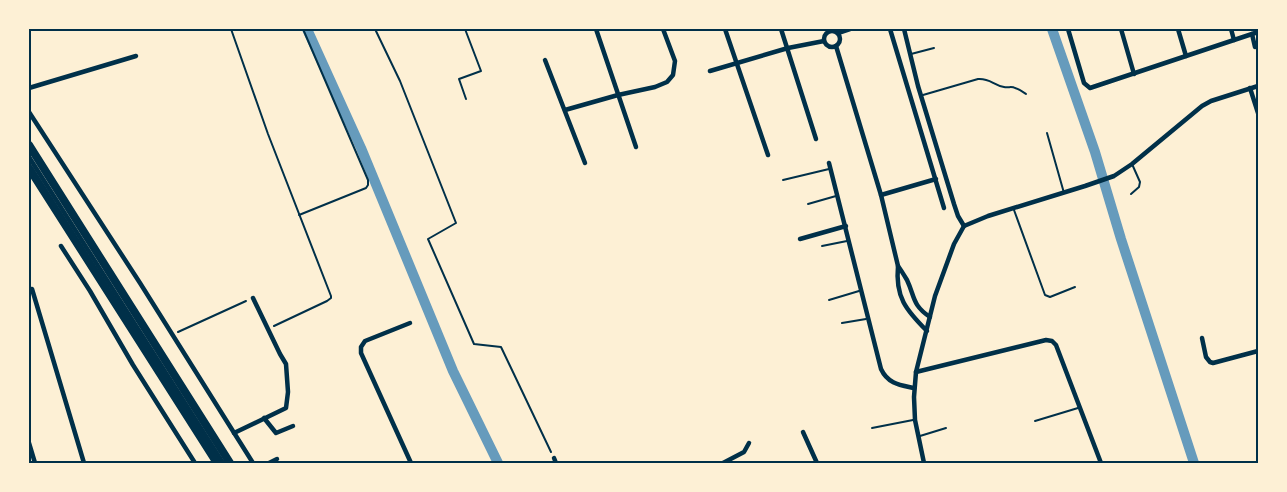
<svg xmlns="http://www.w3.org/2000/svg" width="1287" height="492" font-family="Karla,sans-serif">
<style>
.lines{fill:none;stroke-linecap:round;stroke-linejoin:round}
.canal{stroke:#669bbc;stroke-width:10}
.path{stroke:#003049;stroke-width:2}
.service{stroke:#003049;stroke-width:2}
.minor{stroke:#003049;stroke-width:4.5}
.motorway{stroke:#003049;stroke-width:8}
.neatline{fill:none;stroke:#003049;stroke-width:2}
</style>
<rect width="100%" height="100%" fill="#fdf0d5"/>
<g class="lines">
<g class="canal">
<polyline points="307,29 361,148 453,371 498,463"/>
<polyline points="1052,29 1095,152 1121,239 1194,463"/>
</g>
<g class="path">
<polyline points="231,29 268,134 331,296 331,298 327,301 274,326"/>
<polyline points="375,29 400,81 456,223 428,239 474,344 501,347 551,452"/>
<polyline points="465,29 481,71 459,79 466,99"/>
<polyline points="299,215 366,188 368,185 368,180 303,29"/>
<polyline points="178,332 246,301"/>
</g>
<g class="service">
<polyline points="911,54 934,48"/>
<path d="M923 95 978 79C990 78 993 85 1004 87 1008 88 1012 86 1015 88 1019 89 1023 92 1026 94"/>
<polyline points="1047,133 1064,193"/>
<polyline points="783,180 829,169"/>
<polyline points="1131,194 1139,187 1140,182 1132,164"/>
<polyline points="808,204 836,196"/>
<polyline points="1014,210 1045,295 1050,297 1075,287"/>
<polyline points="822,246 847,241"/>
<polyline points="829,300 859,291"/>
<polyline points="842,323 866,319"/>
<polyline points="1035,421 1078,408"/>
<polyline points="872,428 913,420"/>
<polyline points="920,436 946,428"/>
</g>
<g class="minor">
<polyline points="596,29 636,147"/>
<polyline points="725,29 768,155"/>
<polyline points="781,29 816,139"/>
<polyline points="890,29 944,208"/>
<polyline points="904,29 918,86 954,204 958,216 964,226"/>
<polyline points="1068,29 1084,83 1090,88 1258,32"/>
<polyline points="1121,29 1134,74"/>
<polyline points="1178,29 1186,56"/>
<polyline points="1231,29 1234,40"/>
<circle cx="832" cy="39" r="8"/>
<polyline points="838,33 850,29"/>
<polyline points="1252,34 1255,47"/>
<polyline points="836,46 881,195 898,266"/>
<polyline points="545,60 585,163"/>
<polyline points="710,71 788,48 824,41"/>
<polyline points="29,88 136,56"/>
<polyline points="1250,88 1258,113"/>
<polyline points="565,110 618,95 655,87 667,82 673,75 675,61 663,29"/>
<polyline points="29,112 140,283 253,463"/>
<polyline points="29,157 223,463"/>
<path d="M829 163 881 369C888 384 900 385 914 388"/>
<polyline points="881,195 936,179"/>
<polyline points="800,239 846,226"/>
<polyline points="61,246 90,291 133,365 195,463"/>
<polyline points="32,289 84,463"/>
<polyline points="410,323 365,341 361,347 361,353 411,463"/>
<path d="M927 331C906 310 895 297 898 266 901 270 904 275 907 280 915 297 912 305 930 317"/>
<polyline points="1202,338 1206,357 1210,362 1213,363 1258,351"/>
<polyline points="916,372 1046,340 1052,341 1056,345 1101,463"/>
<polyline points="264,418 276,433 293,426"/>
<polyline points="803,432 817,463"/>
<polyline points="234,433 286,408 288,392 286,364 280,354 253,298"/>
<polyline points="29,443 35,463"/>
<polyline points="554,458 556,463"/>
<polyline points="269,463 277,459"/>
<polyline points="723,463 744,452 749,443"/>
<polyline points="924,463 915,420 914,397 916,372 935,296 954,244 964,226 988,216 1085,186 1114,176 1132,164 1202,106 1211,101 1258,86"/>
</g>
<g class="motorway">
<polyline points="29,145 230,463"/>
<polyline points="29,168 217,463"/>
</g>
</g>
<rect width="1287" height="492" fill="none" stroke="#fdf0d5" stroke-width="60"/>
<rect x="30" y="30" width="1227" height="432" class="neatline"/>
</svg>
